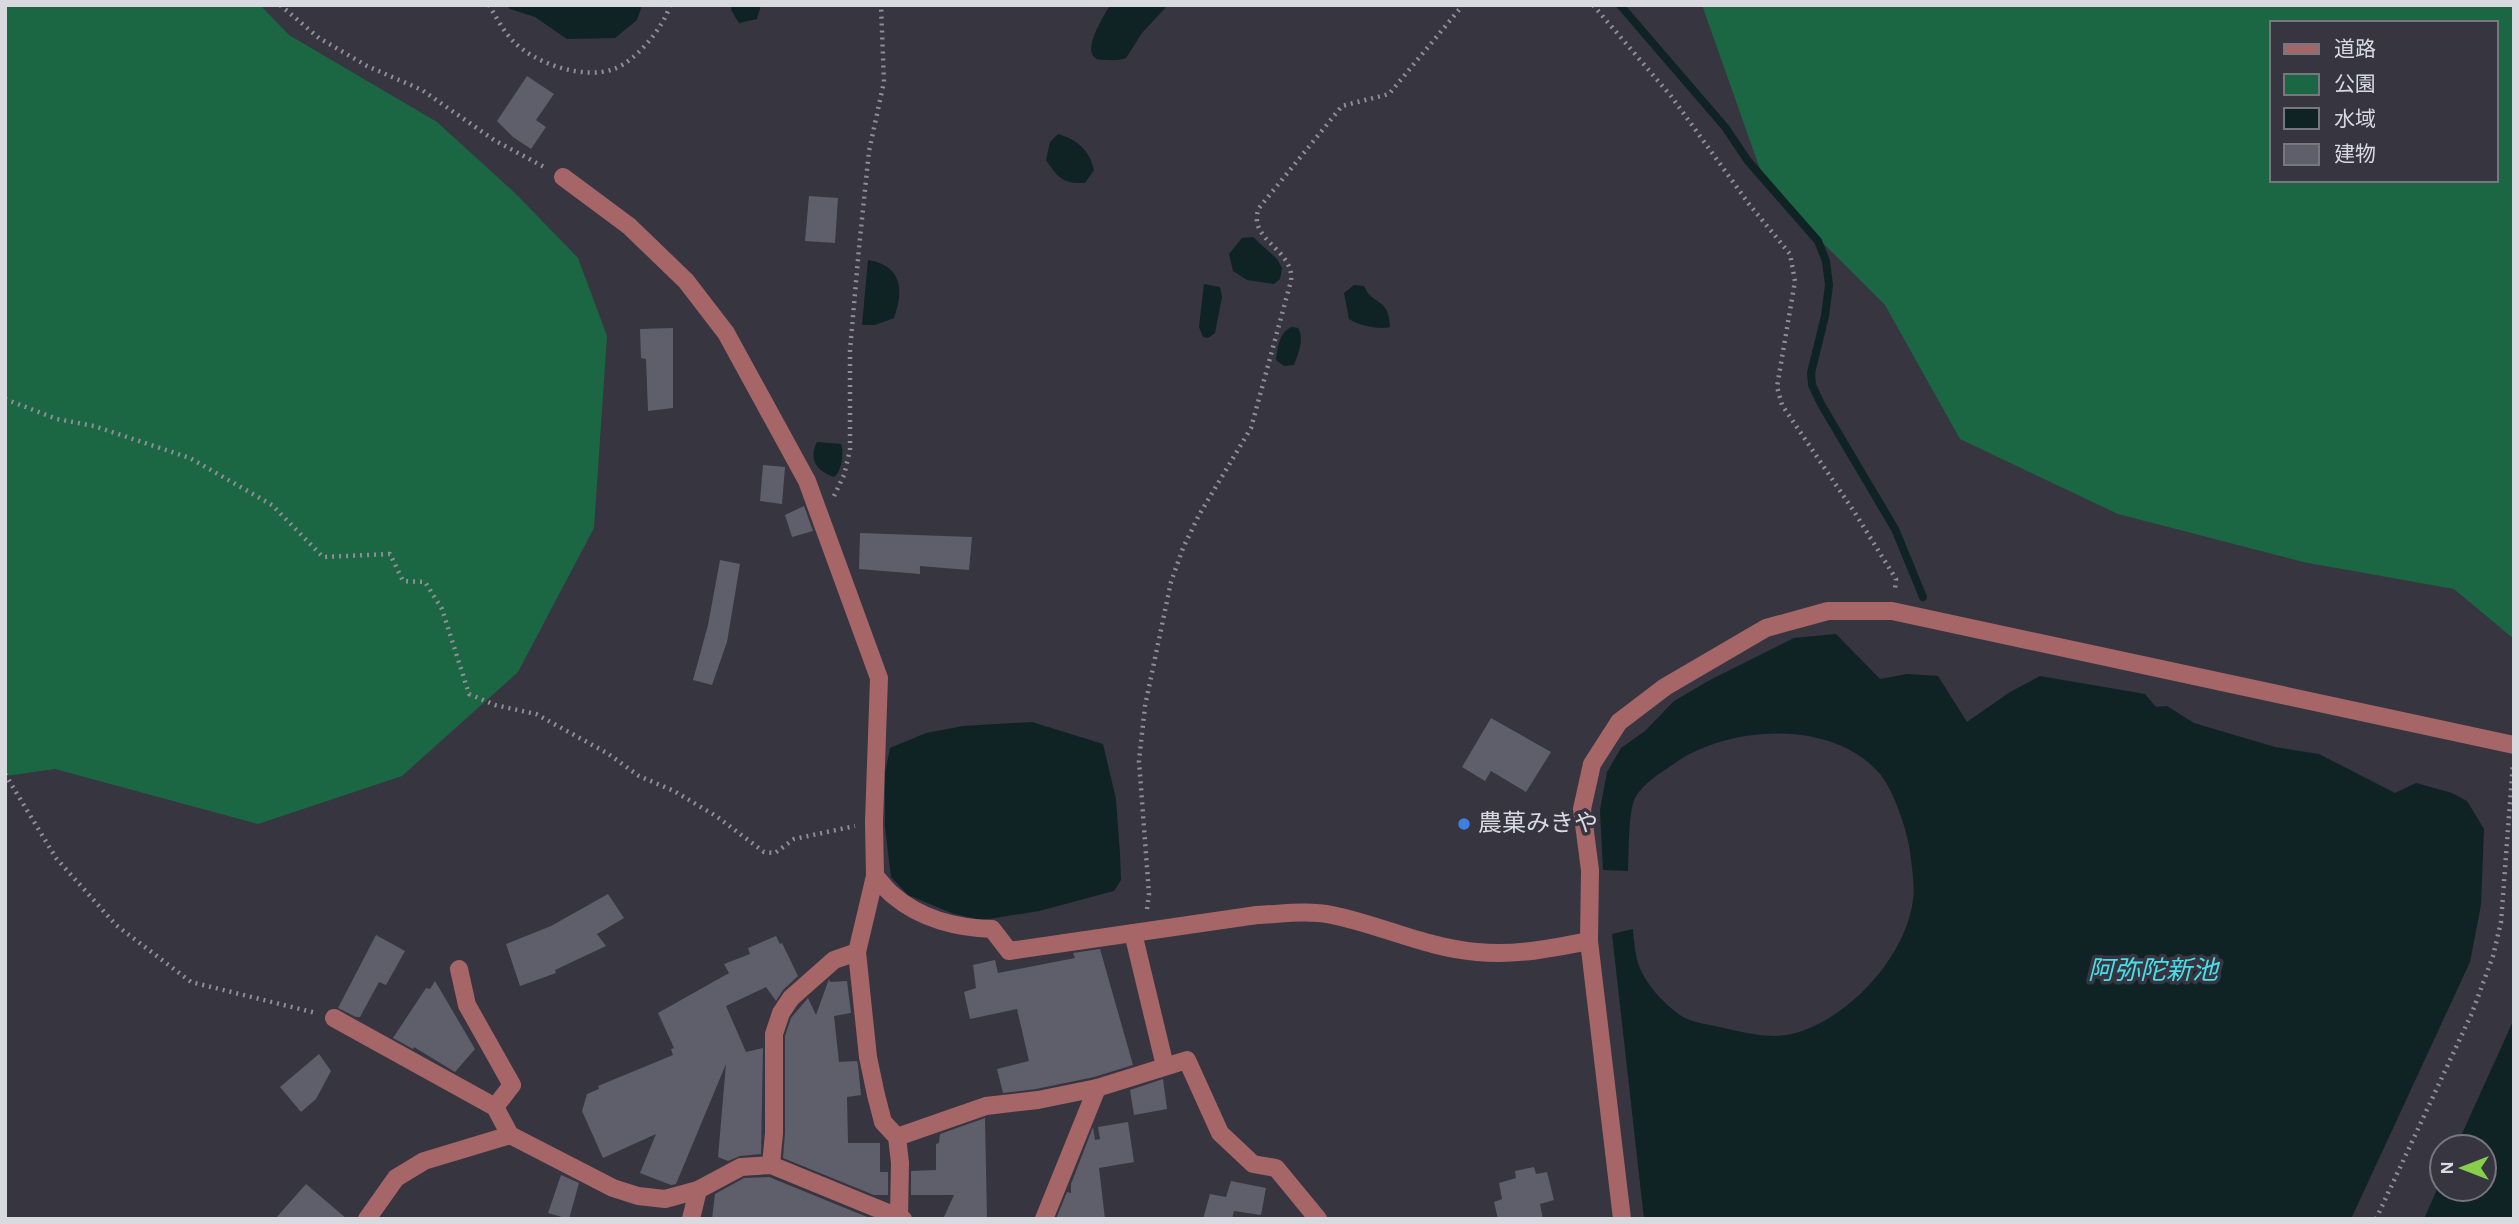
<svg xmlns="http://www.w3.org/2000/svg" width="2519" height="1224" font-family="'Alegreya Sans','Noto Sans JP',sans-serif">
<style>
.green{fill:#1c6743;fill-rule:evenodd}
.water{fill:#0f2324}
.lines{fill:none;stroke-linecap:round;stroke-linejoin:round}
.stream{stroke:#0f2324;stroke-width:8}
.building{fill:#5f5f6b}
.path{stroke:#8e8e96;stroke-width:4.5;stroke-dasharray:2 5;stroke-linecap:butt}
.minor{stroke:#a66667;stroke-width:18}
.shop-dot{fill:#3f7fe0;stroke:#363540;stroke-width:2.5}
.labels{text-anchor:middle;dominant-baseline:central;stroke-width:7;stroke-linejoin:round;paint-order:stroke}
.poi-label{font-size:24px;fill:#d9d9e0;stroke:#363540;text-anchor:start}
.water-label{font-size:26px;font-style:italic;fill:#47e0ea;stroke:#363540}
</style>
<rect width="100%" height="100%" fill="#363540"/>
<g class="green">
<polygon points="5,5 260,5 289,35 437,122 517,195 578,258 607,336 594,528 518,672 402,776 258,824 55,769 5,776"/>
<path d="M1702 5H2514V639L2454 589 2303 562 2118 514 1960 439 1885 305 1766 186ZM2272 23H2496V180H2272Z"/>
</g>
<g class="water">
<polygon points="506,5 642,5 637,20 615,38 567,39 535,17 510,9"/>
<polygon points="732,5 761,5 757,19 739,23 731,10"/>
<path d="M1110 5H1168L1142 33 1126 58C1119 61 1111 60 1104 60 1075 60 1104 16 1110 5Z"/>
<path d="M1058 134C1078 140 1089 150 1094 170L1085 183C1063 184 1058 178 1046 160L1050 142Z"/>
<polygon points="1253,237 1277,259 1282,268 1280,279 1274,284 1247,280 1233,271 1229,254 1242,238"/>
<path d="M868 260C902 266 904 289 894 318L875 325H862Z"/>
<polygon points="1204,284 1220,287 1222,297 1215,333 1208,338 1203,337 1199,327"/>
<path d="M1354 285 1364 286C1373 307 1389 296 1390 327 1379 330 1358 325 1349 319L1344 293Z"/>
<path d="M1292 327 1298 328C1305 339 1298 354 1294 365L1284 366 1276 360C1278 347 1279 332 1292 327Z"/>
<path d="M817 442 841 444C844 453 842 471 834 477 817 471 808 460 817 442Z"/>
<path d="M1836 634 1880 679 1907 674 1938 676 1967 722 2010 692 2040 676 2145 694 2156 707 2167 706 2194 723 2275 747 2319 754 2395 793 2416 783 2452 793 2467 801 2484 829 2481 905 2470 962 2351 1219H1644L1612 934 1633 929C1634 941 1635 955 1639 966 1647 986 1665 1005 1683 1017 1694 1023 1712 1025 1724 1028 1745 1033 1770 1039 1792 1034 1848 1020 1906 957 1913 900 1915 885 1912 867 1910 852 1908 832 1893 789 1880 774 1833 719 1730 725 1675 763 1662 772 1643 783 1635 798 1628 812 1629 854 1628 871L1603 870 1600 810 1607 772 1621 748 1645 731 1674 701 1710 680 1794 638Z"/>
<polygon points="1032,722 1103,744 1116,799 1120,854 1121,880 1114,891 1039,911 982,920 954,914 908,895 891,877 885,827 885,773 890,748 926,733 963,726"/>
<polygon points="2514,1019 2514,1219 2424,1219 2442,1178 2442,1189 2484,1189 2484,1147 2456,1147"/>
</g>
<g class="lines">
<polyline class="stream" points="1620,5 1725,127 1748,161 1818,241 1826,261 1829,285 1825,316 1811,373 1812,385 1821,404 1895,529 1923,597"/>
</g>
<g class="building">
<polygon points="527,76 554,94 536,120 546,127 531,149 513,137 497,121"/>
<polygon points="809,196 838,198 835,243 805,241"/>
<polygon points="673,328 673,408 648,411 646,359 641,358 640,329"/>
<polygon points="763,465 785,467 782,504 760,501"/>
<polygon points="804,506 813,531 792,537 785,515"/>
<polygon points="860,533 972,537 969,570 920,566 920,574 859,569"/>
<polygon points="720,560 740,564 727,642 712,685 693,680 708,625"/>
<polygon points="1491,718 1551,752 1526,792 1491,771 1485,781 1462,767"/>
<polygon points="608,894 624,918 597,934 606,946 555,970 556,973 520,986 506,944 551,926"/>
<polygon points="376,935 405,951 386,985 379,982 360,1017 356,1017 338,1008"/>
<polygon points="776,936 780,944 782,943 798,976 783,990 776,1001 766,987 726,1006 746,1052 763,1048 761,1154 740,1156 728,1161 718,1157 726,1064 676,1184 671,1185 640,1173 656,1134 603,1158 582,1111 587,1094 599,1089 598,1086 673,1055 671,1049 674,1048 658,1013 729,973 724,964 750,954 748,948"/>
<polygon points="1100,949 1133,1065 1094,1077 1036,1089 1003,1093 997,1069 1029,1061 1017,1009 970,1019 964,992 976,988 973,965 995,960 998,973 1075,958 1073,953"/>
<polygon points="829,979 830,982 847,981 851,1013 834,1016 839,1062 857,1061 858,1065 861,1095 847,1097 848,1143 880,1143 880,1172 888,1172 888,1195 874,1195 783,1158 785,1133 785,1036 791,1018 808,998 816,1015"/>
<polygon points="435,981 475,1049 455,1072 414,1047 413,1049 393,1038 426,988 430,989"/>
<polygon points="319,1054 331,1071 316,1099 301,1112 280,1087"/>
<polygon points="1163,1079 1167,1109 1134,1115 1130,1090"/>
<polygon points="985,1118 987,1219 943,1219 954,1195 911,1195 911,1171 936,1170 936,1144 939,1143 940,1134"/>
<polygon points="1128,1122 1134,1162 1099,1168 1105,1219 1056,1219 1067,1192 1071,1193 1071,1184 1093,1127 1095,1140 1100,1139 1098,1127"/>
<polygon points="1534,1167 1536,1174 1547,1172 1554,1200 1540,1204 1543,1219 1498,1219 1494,1202 1502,1199 1499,1183 1516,1178 1515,1171"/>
<polygon points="561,1175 579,1183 569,1219 548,1213"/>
<polygon points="769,1177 872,1219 712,1219 715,1194 744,1178"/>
<polygon points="1231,1181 1266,1188 1261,1215 1234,1211 1232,1219 1203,1219 1210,1194 1226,1197"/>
<polygon points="306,1184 347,1219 275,1219"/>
</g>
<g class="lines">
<g class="path">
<polyline points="280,5 319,38 367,66 422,90 494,140 544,167"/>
<path d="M489 5C496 17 504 32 513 41 535 64 584 80 614 69 636 61 664 27 670 5"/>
<polyline points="1593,5 1671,96 1749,204 1790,254 1795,281 1777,387 1782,405 1855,513 1896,579 1895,589"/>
<polyline points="5,399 57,419 94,426 190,458 272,505 323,557 390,554 403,581 425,582 442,609 469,694 495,705 536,714 607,753 639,776 674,791 716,816 764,852 775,853 794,839 855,826"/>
<polyline points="834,496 844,475 850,450 850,350 859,248 869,151 884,82 881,5"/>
<polyline points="5,774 56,858 116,925 191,982 316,1013"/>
<path d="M1147 909 1149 894 1139 761 1145 706 1171 582 1183 548 1199 515 1251 428 1291 281C1295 249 1246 240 1259 208L1342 106 1389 94 1463 5"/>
<polyline points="2376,1219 2472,1013 2493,956 2501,922 2513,763"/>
</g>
<g class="minor">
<polyline points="563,177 629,226 686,281 726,333 807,481 879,678 874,822 875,876 857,952 868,1057 876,1095 883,1122 897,1137 986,1106 1038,1100 1097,1088 1187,1060 1220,1133 1253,1164 1276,1168 1318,1219"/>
<path d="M875 876C881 882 887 891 894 896 921 919 958 928 992 929L1009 951 1257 915C1281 914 1308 910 1332 915 1381 925 1427 948 1477 952 1516 956 1552 948 1589 941"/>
<polyline points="1133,933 1165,1066"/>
<polyline points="459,969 467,1005 512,1085 495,1107"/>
<polyline points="334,1018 495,1107 510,1135 613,1188 638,1196 665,1199 698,1190 741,1167 771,1165 903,1219"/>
<polyline points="897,1137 900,1163 899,1217"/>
<polyline points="771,1165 774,1133 774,1034 781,1013 791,998 834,960 857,952"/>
<polyline points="367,1219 396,1178 424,1161 510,1135"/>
<polyline points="691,1219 698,1190"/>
<polyline points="1044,1219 1097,1088"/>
<polyline points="1622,1219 1589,941 1590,870 1582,809 1592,764 1619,722 1665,687 1766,628 1828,611 1892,611 2514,745"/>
</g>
</g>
<circle class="shop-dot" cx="1464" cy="824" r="7"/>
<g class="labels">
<g class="poi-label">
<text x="1478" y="824">農菓みきや</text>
</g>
<g class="water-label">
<text x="2153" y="971">阿弥陀新池</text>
</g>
</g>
<rect width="2519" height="1224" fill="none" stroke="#d9d9e0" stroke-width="14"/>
<rect x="2270" y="21" width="228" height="161" fill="#363540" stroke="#777780" stroke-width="2"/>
<rect x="2284" y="44" width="35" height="10" fill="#a66667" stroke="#777780" stroke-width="2"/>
<text x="2334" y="56" font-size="21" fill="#d9d9e0">道路</text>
<rect x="2284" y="74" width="35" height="21" fill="#1c6743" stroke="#777780" stroke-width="2"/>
<text x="2334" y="91" font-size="21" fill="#d9d9e0">公園</text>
<rect x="2284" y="108" width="35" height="21" fill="#0f2324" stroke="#777780" stroke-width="2"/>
<text x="2334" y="126" font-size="21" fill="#d9d9e0">水域</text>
<rect x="2284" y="144" width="35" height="21" fill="#5f5f6b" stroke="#777780" stroke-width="2"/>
<text x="2334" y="161" font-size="21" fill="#d9d9e0">建物</text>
<g transform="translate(2463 1168) rotate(270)"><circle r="33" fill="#363540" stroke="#777780" stroke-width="2"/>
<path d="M0-5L12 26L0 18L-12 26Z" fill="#87cf4b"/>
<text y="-10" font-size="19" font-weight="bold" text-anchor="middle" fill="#d9d9e0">N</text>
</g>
</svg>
